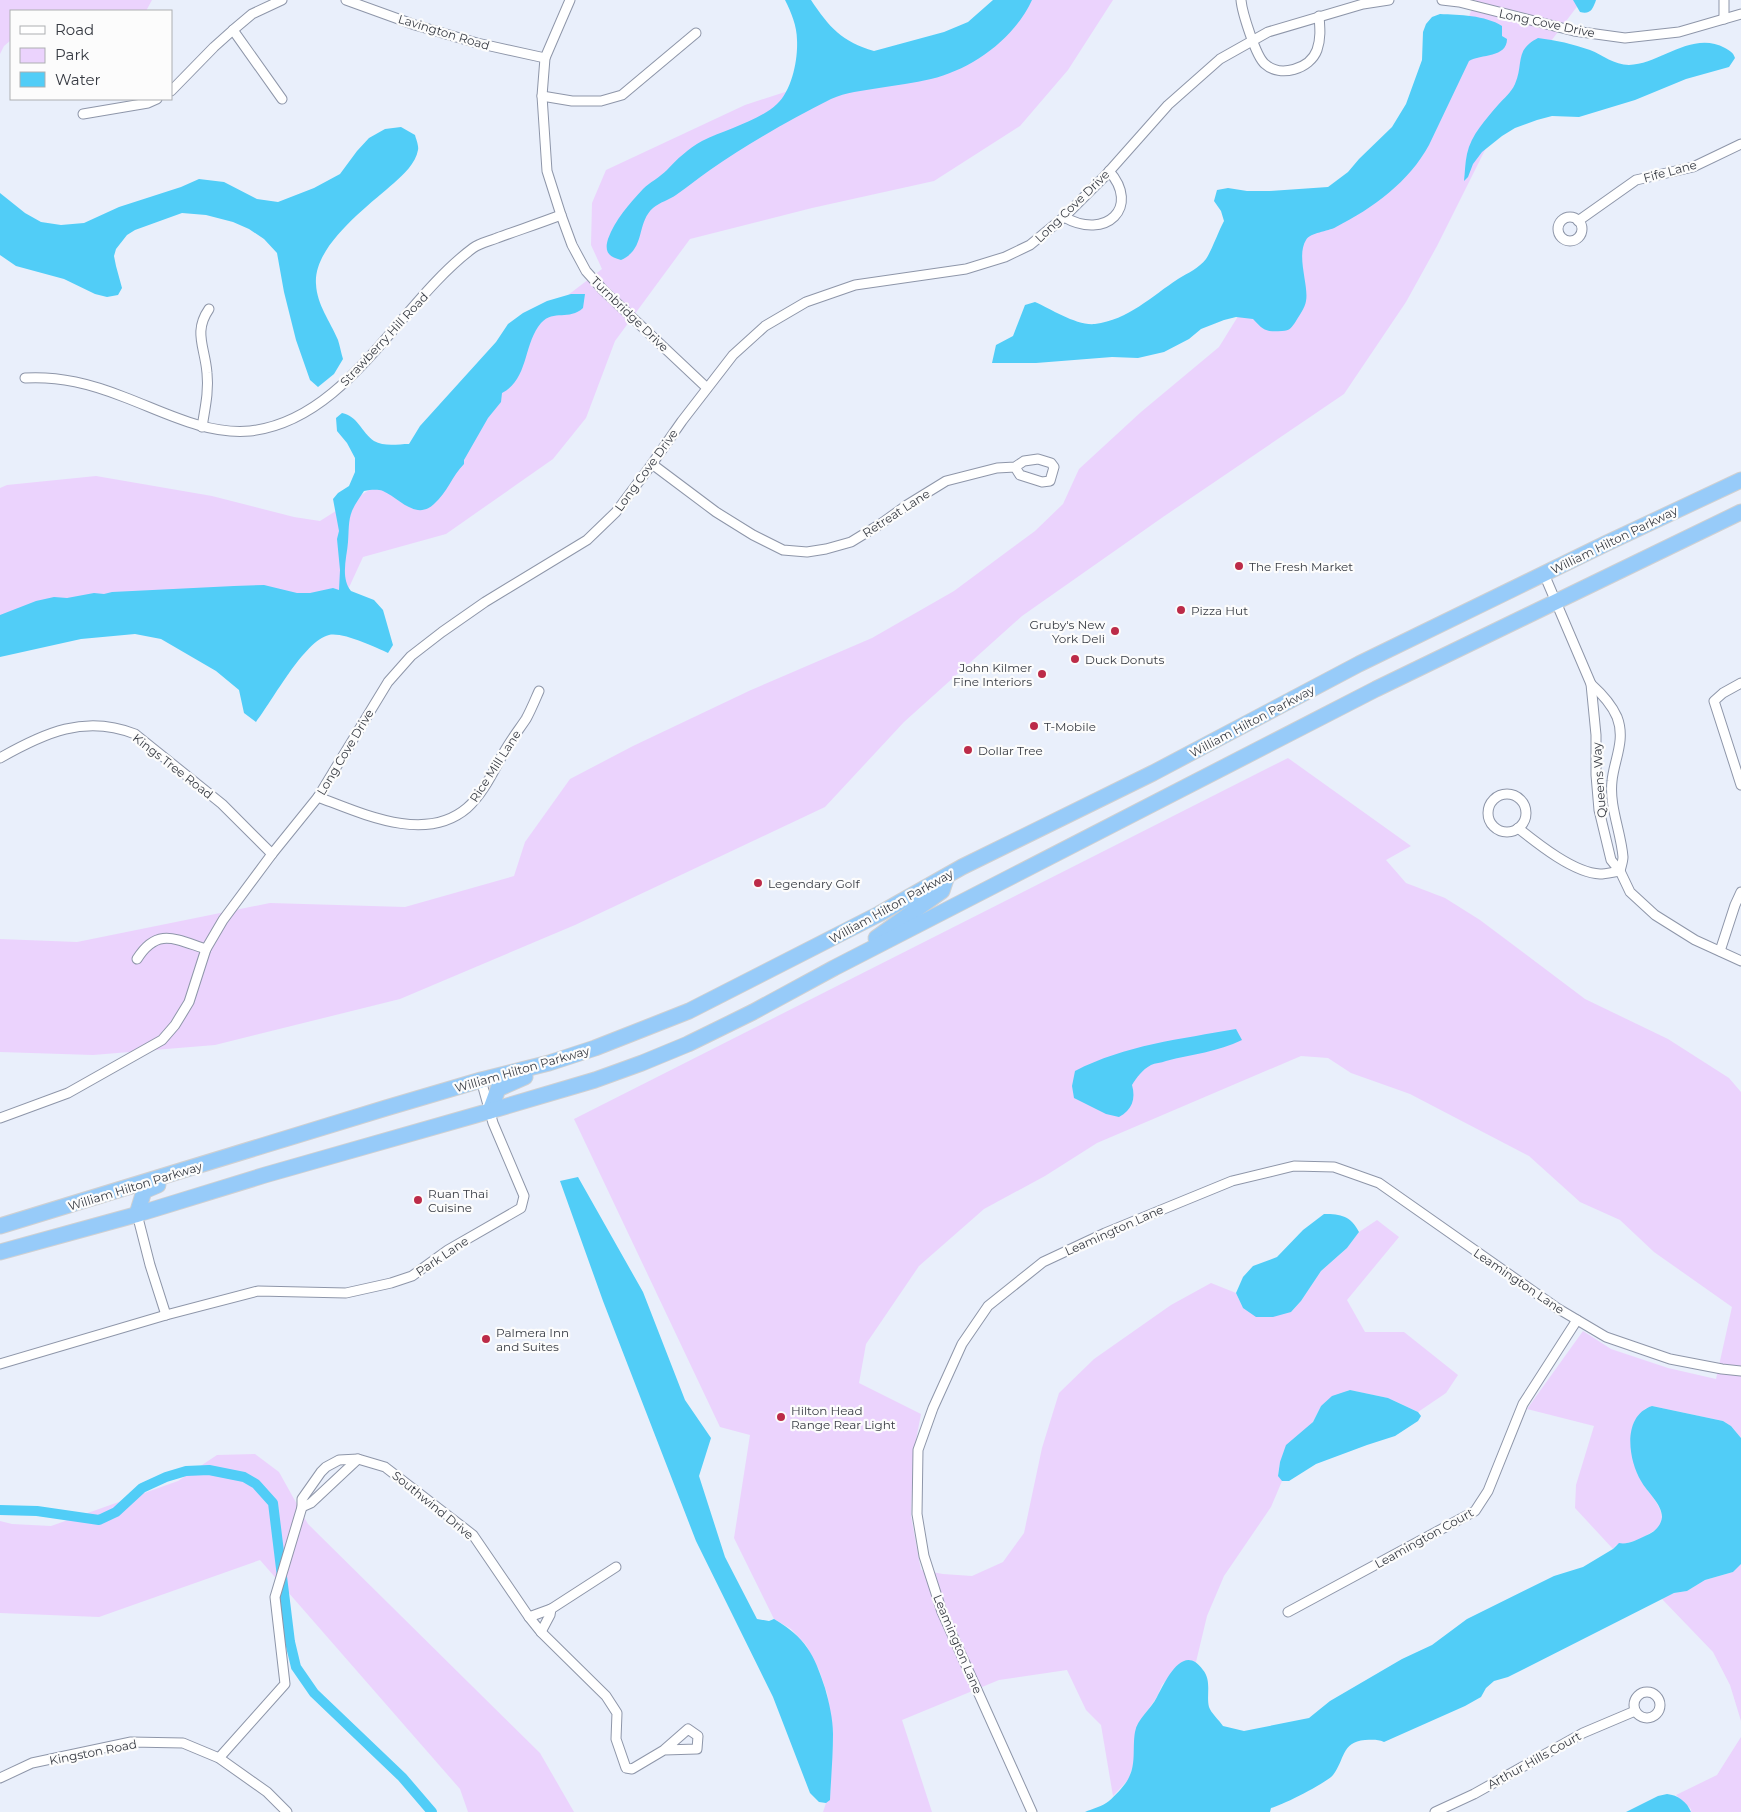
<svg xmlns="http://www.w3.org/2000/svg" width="1741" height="1812" font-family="Montserrat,sans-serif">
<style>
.green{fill:#ebd3fd}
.water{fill:#51cdf7}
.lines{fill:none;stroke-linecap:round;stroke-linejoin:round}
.canal{stroke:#51cdf7;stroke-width:10}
.street-casing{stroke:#8e96a9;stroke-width:11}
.highway-casing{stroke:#cfd0d2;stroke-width:17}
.street{stroke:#fff;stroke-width:9}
.highway{stroke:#97cbf9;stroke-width:15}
.poi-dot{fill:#bc2b48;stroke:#fcfcfc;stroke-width:2}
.labels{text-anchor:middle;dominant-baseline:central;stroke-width:4.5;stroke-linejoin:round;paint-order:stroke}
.street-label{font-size:12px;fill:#373b43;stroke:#fcfcfc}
.poi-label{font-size:12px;fill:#373b43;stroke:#fcfcfc;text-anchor:start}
</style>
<rect width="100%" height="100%" fill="#e9effb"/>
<g class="green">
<polygon points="0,0 152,0 146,11 11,11 11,40 4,46 0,54"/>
<polygon points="1011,0 1113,0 1068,70 1020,126 934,181 812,208 690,239 615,341 586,418 553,459 446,534 363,557 340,607 0,638 0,488 7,485 96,476 212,496 294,517 320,521 396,473 521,331 602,269 591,245 592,203 606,170 745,105 859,68 956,55"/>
<polygon points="1476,0 1582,0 1542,53 1500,120 1437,246 1406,302 1344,394 1163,517 1022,616 904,722 825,807 575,925 400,999 215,1045 93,1055 0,1052 0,939 77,942 270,903 405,907 514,876 525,842 570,779 633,746 751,690 872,638 954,591 1035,531 1063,504 1079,469 1141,412 1219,347 1258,284 1339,204 1441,80"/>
<path d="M1288 758 1411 846 1386 860 1406 883 1445 898 1480 920 1585 999 1668 1039 1729 1078 1741 1092V1438L1731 1426 1723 1421 1652 1406 1645 1409 1633 1424C1634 1438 1632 1456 1636 1470 1640 1488 1680 1516 1652 1532 1641 1539 1629 1544 1616 1545L1613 1549 1575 1508 1576 1485 1594 1426 1527 1409 1583 1331 1611 1349 1668 1368 1716 1379 1732 1307 1654 1252 1620 1220 1580 1202 1529 1156 1410 1094 1351 1073 1328 1058 1301 1056 1097 1143 1045 1176 984 1209 919 1266 866 1344 859 1383 921 1414 913 1456 911 1516 921 1570 943 1574 972 1576 1003 1562 1024 1533 1042 1448 1059 1393 1094 1359 1171 1305 1211 1283 1236 1293 1243 1308 1291 1312 1301 1301 1321 1271 1347 1248 1359 1232 1377 1220 1399 1237 1347 1300 1365 1332H1404L1458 1375 1446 1393 1418 1412 1388 1398 1349 1390 1321 1406 1313 1422 1301 1434 1280 1462 1278 1475 1282 1481 1271 1507 1224 1576 1207 1616 1196 1662 1186 1660 1162 1685 1157 1697 1138 1724 1135 1760 1128 1780 1113 1796 1101 1725 1086 1710 1067 1670 999 1680 902 1720 932 1812H823L826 1803 830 1799 833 1733 827 1693 819 1670 806 1645 791 1629 774 1619 734 1538 750 1435 720 1427 574 1119Z"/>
<polygon points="255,1454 279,1472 308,1524 540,1753 574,1812 468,1812 460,1789 260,1560 99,1617 0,1613 0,1521 12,1524 51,1526 178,1481 217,1455"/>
<polygon points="1740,1564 1741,1564 1741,1721 1730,1685 1713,1652 1662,1599 1674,1593 1687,1591 1705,1580 1733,1572"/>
<polygon points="1741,1737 1741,1812 1691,1812 1691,1809 1676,1795 1717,1775"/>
</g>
<g class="water">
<path d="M785 0H811C829 27 842 42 874 51L944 32 968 22 993 0H1032C1014 39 972 69 931 79 914 83 896 85 879 88 862 91 846 92 831 99 789 120 748 144 710 170 698 178 688 187 676 195 669 200 660 202 653 208 636 223 646 249 621 260 609 257 604 252 608 239 615 220 629 204 643 189 650 182 659 178 667 170 677 159 688 149 702 141 724 130 759 121 777 104 792 90 798 60 797 40 797 26 791 12 785 0Z"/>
<path d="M1573 0H1596C1593 9 1590 15 1580 12Z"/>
<path d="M1440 14C1459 15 1485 15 1502 26V36L1507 39C1507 58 1481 54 1469 61L1429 145C1409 182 1373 208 1336 227 1327 232 1311 232 1306 240 1296 256 1309 285 1306 301 1305 308 1300 314 1296 321 1292 327 1290 331 1282 331 1266 332 1264 331 1253 319L1236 317 1224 320 1201 329 1189 339 1164 352 1138 358 1112 357 1036 363H992L996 345 1013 336 1025 305 1035 302C1051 309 1077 326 1095 324 1128 320 1152 296 1178 279 1188 273 1199 268 1206 259 1211 252 1219 230 1224 221L1221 211 1214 201 1217 190 1228 188 1247 191H1270L1328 187 1348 172 1359 159 1392 127 1406 104 1422 60 1423 32 1426 24 1432 17Z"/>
<path d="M1538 38C1556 40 1573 44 1590 50 1603 55 1614 65 1629 65 1661 64 1692 30 1725 48 1730 51 1733 52 1735 58L1729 67 1686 79 1635 100 1579 117 1552 116 1537 120 1515 128 1502 136 1482 152 1473 164 1468 177 1464 181C1465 172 1465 163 1467 154 1471 135 1486 119 1498 105 1504 98 1511 93 1515 84 1524 64 1514 50 1538 38Z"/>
<path d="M401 127 415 135C416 139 419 146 418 150 416 163 403 175 394 183 368 206 313 246 316 284 317 305 330 321 338 340 340 346 341 353 343 359L334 374 318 387 310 380 296 340 284 292 277 253 264 239 249 229 233 222 206 215 182 213 135 230 127 235 116 249 114 256 116 266 122 288 118 295 107 297 95 294 64 279 16 266 0 255V193L25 213 41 222 61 225 84 223 119 207 181 187 199 179 224 182 257 199 278 202 314 188 340 174 357 151 369 138 385 129Z"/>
<path d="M571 294H585L583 308C569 321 554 309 541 323 523 344 529 379 502 393L501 402 488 418 464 460V464C452 476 447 493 434 504 416 521 399 498 383 491 377 489 370 490 364 491 360 497 355 504 352 511 348 521 349 531 348 542 347 557 340 577 351 591L374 600 383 610 393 645 388 653C375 647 343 632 329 635 304 641 273 700 256 722L244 713 239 690 216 671 161 639 135 634 81 639 0 657V615L36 601 54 597 67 598 94 593 104 594 112 592 234 586 264 585 297 593H310L333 588 339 590 340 570 337 539 339 531 333 499 338 493 349 486 355 472V458L347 443 337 431 336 418 342 413C358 416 361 432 374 441 384 447 398 444 409 444L420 426 496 342 508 324 523 313 547 301Z"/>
<path d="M1236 1029 1242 1040C1218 1052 1192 1054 1166 1061 1161 1063 1155 1063 1151 1065 1142 1070 1137 1077 1132 1085 1136 1099 1132 1110 1119 1117L1106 1114 1074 1098 1072 1086 1075 1071C1125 1045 1181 1039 1236 1029Z"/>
<path d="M578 1177 643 1292 685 1400 711 1438 699 1476 725 1557 757 1619 769 1621 774 1619C806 1638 814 1654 825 1688 829 1702 833 1719 833 1734 833 1756 831 1778 830 1800L826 1803 819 1802 810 1793 773 1697 696 1541 603 1301 560 1181Z"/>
<path d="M1324 1214C1341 1214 1351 1216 1359 1232L1347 1248 1321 1271 1301 1301 1291 1312 1273 1317H1256L1243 1308 1236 1293 1243 1277 1253 1266 1277 1257 1303 1230Z"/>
<polygon points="1350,1390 1388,1398 1418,1412 1421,1416 1418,1421 1395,1436 1367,1445 1316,1464 1289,1481 1282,1481 1278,1476 1280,1462 1286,1445 1313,1422 1321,1406 1332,1396"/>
<path d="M1652 1406 1723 1421 1731 1426 1741 1438V1564L1733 1572 1705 1580 1687 1591 1674 1593 1508 1677 1494 1681 1486 1688 1481 1697 1465 1706 1384 1742C1377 1739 1372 1740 1365 1740 1341 1742 1345 1760 1333 1775 1328 1782 1281 1806 1271 1808L1270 1812H1085C1092 1809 1103 1806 1109 1801 1115 1796 1123 1787 1127 1781 1137 1765 1132 1749 1135 1732 1137 1719 1151 1709 1157 1697 1165 1682 1183 1641 1203 1670 1212 1681 1206 1695 1209 1707 1211 1713 1219 1720 1223 1726L1244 1731 1309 1718 1330 1701 1402 1659 1432 1645 1467 1619 1554 1576 1583 1567 1613 1549 1619 1543C1627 1545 1637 1540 1645 1536 1653 1533 1661 1527 1662 1517 1662 1504 1647 1492 1641 1481 1628 1459 1622 1416 1652 1406Z"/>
<path d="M1667 1794C1678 1795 1687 1802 1691 1812H1626L1658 1796Z"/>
</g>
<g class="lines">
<polyline class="canal" points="0,1510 37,1511 99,1520 116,1512 142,1488 166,1477 186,1471 209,1470 244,1477 256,1484 273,1503 290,1642 296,1667 314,1693 402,1777 432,1812"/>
<defs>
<g id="street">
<polyline points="346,0 415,25 477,43 545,58"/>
<polyline points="570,0 545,58 542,96 547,171 561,215 572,245 586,271 603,290 707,388"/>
<path d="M1241 0C1242 12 1256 57 1265 64 1280 78 1310 69 1317 50 1321 39 1320 28 1319 16"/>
<polyline points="1442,0 1459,2 1574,31 1625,38 1679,32 1741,14"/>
<polyline points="1724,0 1724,19"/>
<polyline points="233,30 282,99"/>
<polyline points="171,91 214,47 233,30 252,14 282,0"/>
<polyline points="542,96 572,101 601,101 622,95 696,33"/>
<polyline points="83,114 148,103 157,99"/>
<path d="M1064 217C1106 241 1141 207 1109 171"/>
<circle cx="1570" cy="229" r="12"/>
<polyline points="1578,221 1636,180 1693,167 1741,144"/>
<path d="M25 378C60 376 91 384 124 397 164 412 206 435 250 431 348 420 399 303 473 248 480 243 490 241 497 238 519 230 540 223 561 215"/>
<path d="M202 427C205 408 209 391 207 373 205 347 193 332 209 309"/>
<polyline points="652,464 716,512 753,535 783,550 807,552 826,549 851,542 882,523 907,505 946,481 997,468 1015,467 1024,461 1038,459 1051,463 1054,467 1050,481 1042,482 1020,475 1015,467"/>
<polyline points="1544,574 1591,684 1596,735 1596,775 1599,810 1611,860 1620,871 1630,892 1655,915 1695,940 1741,961"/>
<polyline points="1741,683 1723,693 1714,701 1741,785"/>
<path d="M1591 684C1601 693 1611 703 1617 717 1626 740 1614 760 1612 781 1609 806 1621 832 1623 857 1623 861 1621 867 1620 871"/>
<path d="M0 758C44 733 85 714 135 734L222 804 272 854"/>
<circle cx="1507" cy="813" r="19"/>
<path d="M318 797C361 813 425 844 467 808 483 794 493 772 503 754 510 741 518 731 526 719 531 710 535 700 539 691"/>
<path d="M1518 828C1538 844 1574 873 1600 874 1606 874 1613 872 1620 871"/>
<polyline points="1720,951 1735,905 1741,892"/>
<path d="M137 959C157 927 175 939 206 949"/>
<polyline points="0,1118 68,1093 162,1040 175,1025 189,1002 206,949 223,920 272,854 318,797 388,682 411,656 442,632 485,602 587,540 616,512 652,464 682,421 733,355 765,326 806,302 855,285 966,269 1005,257 1030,245 1064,217 1105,176 1168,105 1220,59 1268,32 1363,4 1389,0"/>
<polyline points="137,1214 150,1265 166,1315"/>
<polyline points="0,1364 166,1315 258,1291 346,1293 391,1283 412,1276 448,1250 521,1208 524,1196 493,1123 481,1080"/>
<polyline points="302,1507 311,1503 358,1459"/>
<polyline points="1288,1612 1475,1511 1488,1491 1523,1404 1577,1320"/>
<polyline points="529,1617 551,1609 616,1567"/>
<polyline points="541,1632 550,1615 551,1609"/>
<circle cx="1647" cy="1705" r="13"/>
<polyline points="219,1758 285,1684 275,1597 302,1507 302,1499 321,1472 326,1467 339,1460 358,1459 385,1467 473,1535 529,1617 541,1632 606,1696 617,1713 616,1739 626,1768 632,1769 664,1750 688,1729 698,1736 697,1749 664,1750"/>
<polyline points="0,1778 32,1763 131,1742 183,1743 219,1758 267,1792 287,1812"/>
<polyline points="1032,1812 942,1612 924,1556 917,1514 918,1450 933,1408 962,1344 988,1306 1043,1262 1105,1233 1232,1181 1294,1166 1334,1167 1379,1183 1557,1308 1606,1337 1670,1359 1722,1369 1741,1371"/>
<polyline points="1435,1812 1474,1794 1583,1733 1635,1711"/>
</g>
<g id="highway">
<polyline points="876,938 942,891 947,876"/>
<polyline points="490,1111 498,1089 525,1077"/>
<polyline points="137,1214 144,1191 158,1185"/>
<polyline points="0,1226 386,1108 481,1080 549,1063 595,1048 689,1011 879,914 962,867 1153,773 1359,664 1605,544 1741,480"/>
<polyline points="0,1252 135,1215 265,1175 490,1111 595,1080 642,1063 688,1044 753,1012 834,968 1376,689 1741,512"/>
</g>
</defs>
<use href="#street" class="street-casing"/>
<use href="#highway" class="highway-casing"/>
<use href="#street" class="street"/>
<use href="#highway" class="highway"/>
</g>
<g class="poi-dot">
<circle cx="1239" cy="566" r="5"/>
<circle cx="1181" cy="610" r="5"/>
<circle cx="1115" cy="631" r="5"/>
<circle cx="1075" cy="659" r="5"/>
<circle cx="1042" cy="674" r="5"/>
<circle cx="1034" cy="726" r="5"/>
<circle cx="968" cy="750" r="5"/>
<circle cx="758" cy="883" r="5"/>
<circle cx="418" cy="1200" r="5"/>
<circle cx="486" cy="1339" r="5"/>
<circle cx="781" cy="1417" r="5"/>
</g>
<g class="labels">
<g class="street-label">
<text transform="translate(1547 23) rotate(12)">Long Cove Drive</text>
<text transform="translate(444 32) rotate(17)">Lavington Road</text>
<text transform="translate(1670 171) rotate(-15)">Fife Lane</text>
<text transform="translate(1072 206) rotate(-44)">Long Cove Drive</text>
<text transform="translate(630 314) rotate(44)">Turnbridge Drive</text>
<text transform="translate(384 339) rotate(-47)">Strawberry Hill Road</text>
<text transform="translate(646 470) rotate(-54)">Long Cove Drive</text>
<text transform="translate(896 513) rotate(-33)">Retreat Lane</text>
<text transform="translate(1614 540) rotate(-26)">William Hilton Parkway</text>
<text transform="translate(1252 721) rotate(-28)">William Hilton Parkway</text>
<text transform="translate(345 752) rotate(-59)">Long Cove Drive</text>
<text transform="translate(173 766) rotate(38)">Kings Tree Road</text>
<text transform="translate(495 766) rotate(-57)">Rice Mill Lane</text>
<text transform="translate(1599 780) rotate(-94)">Queens Way</text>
<text transform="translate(891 906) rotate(-29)">William Hilton Parkway</text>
<text transform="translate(522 1069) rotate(-16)">William Hilton Parkway</text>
<text transform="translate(135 1186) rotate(-17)">William Hilton Parkway</text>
<text transform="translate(1114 1230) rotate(-24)">Leamington Lane</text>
<text transform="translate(442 1256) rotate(-34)">Park Lane</text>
<text transform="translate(1519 1281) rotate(34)">Leamington Lane</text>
<text transform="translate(433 1505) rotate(39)">Southwind Drive</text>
<text transform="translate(1424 1538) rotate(-29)">Leamington Court</text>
<text transform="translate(958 1644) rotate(67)">Leamington Lane</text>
<text transform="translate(93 1752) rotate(-11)">Kingston Road</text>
<text transform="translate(1534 1760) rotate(-29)">Arthur Hills Court</text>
</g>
<g class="poi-label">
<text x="1249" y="566">The Fresh Market</text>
<text x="1191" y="610">Pizza Hut</text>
<text x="1105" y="624" text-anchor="end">Gruby's New<tspan x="1105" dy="14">York Deli</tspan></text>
<text x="1085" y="659">Duck Donuts</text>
<text x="1032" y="667" text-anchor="end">John Kilmer<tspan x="1032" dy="14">Fine Interiors</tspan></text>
<text x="1044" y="726">T-Mobile</text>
<text x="978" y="750">Dollar Tree</text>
<text x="768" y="883">Legendary Golf</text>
<text x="428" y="1193">Ruan Thai<tspan x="428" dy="14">Cuisine</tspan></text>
<text x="496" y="1332">Palmera Inn<tspan x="496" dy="14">and Suites</tspan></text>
<text x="791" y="1410">Hilton Head<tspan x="791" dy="14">Range Rear Light</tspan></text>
</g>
</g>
<rect x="10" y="10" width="162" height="90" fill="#fcfcfc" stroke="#adafb2"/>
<rect x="20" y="26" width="25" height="8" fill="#ffffff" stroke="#adafb2"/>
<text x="55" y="35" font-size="15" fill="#373b43">Road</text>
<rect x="20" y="48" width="25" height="15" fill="#ebd3fd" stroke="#adafb2"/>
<text x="55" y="60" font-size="15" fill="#373b43">Park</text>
<rect x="20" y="72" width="25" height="15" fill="#51cdf7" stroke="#adafb2"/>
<text x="55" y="85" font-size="15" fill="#373b43">Water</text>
</svg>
